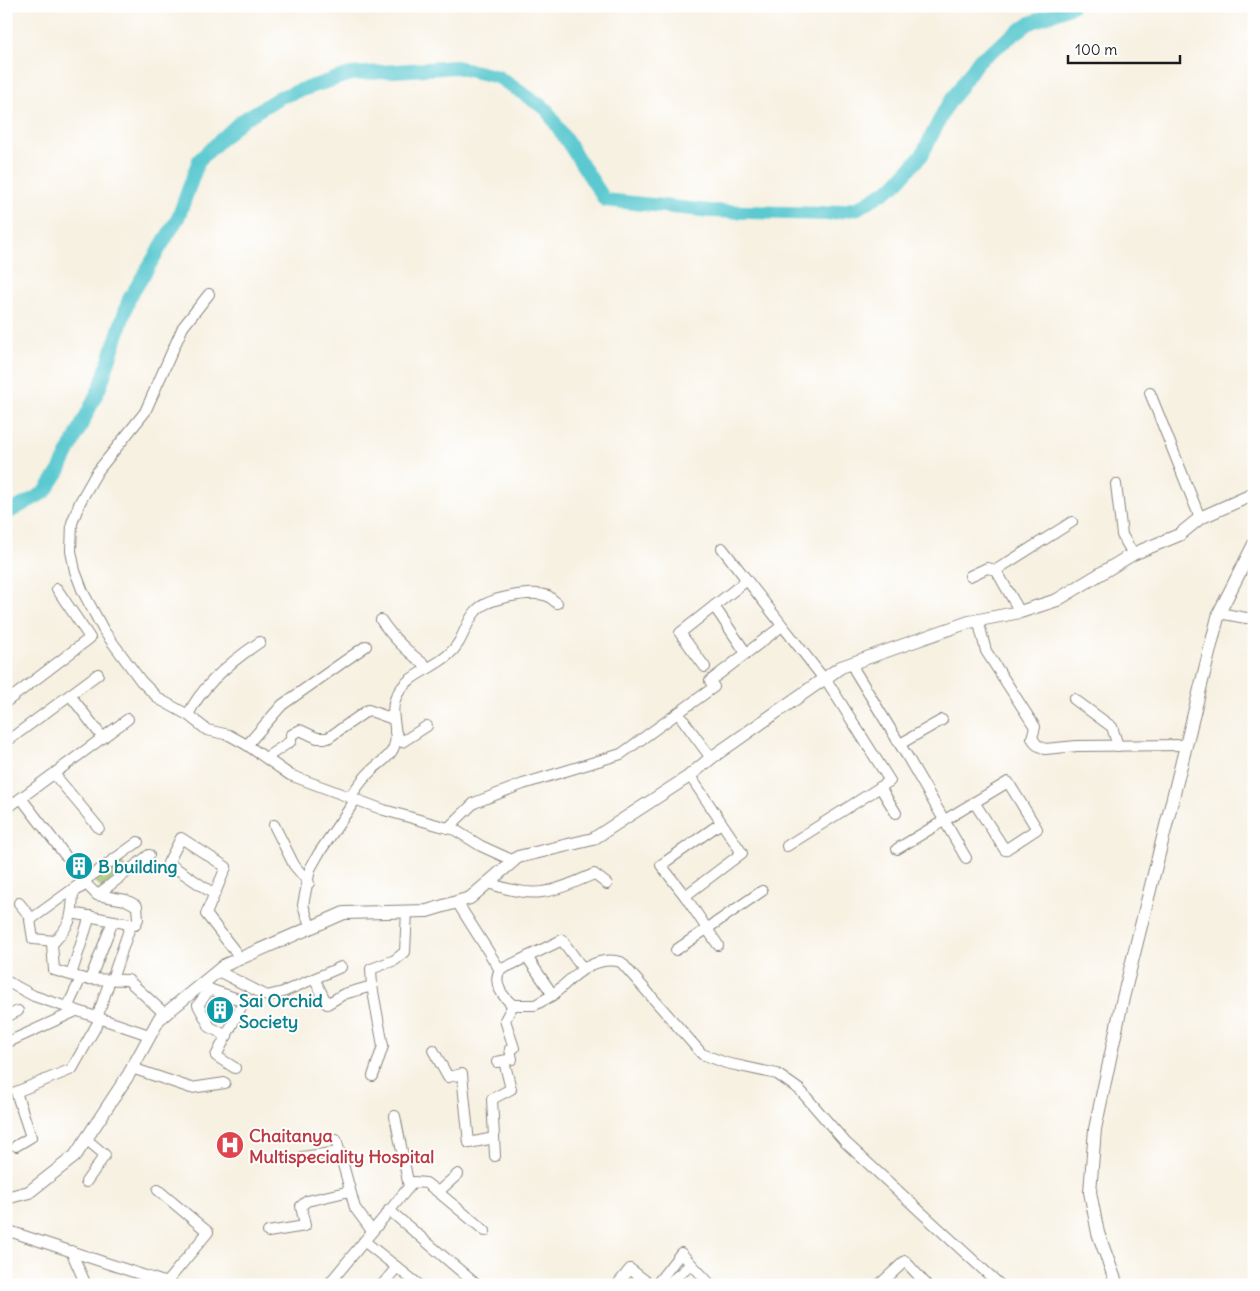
<svg xmlns="http://www.w3.org/2000/svg" width="1260" height="1291" font-family="Delius,sans-serif">
<style>
.green{fill:#a2c670;stroke:#5f7146}
.lines{fill:none;stroke-linecap:round;stroke-linejoin:round}
.river{stroke:#5cc9d0;stroke-width:14}
.minor-casing{stroke:#8a867f;stroke-width:12}
.major-casing{stroke:#8a867f;stroke-width:14}
.minor{stroke:#fff;stroke-width:10}
.major{stroke:#fff;stroke-width:12}
.labels{text-anchor:middle;dominant-baseline:central;stroke-width:4;stroke-linejoin:round;paint-order:stroke}
.culture-label{font-size:18px;font-weight:bold;fill:#0d838f;stroke:#fff;text-anchor:start}
.health-label{font-size:18px;font-weight:bold;fill:#be3a42;stroke:#fff;text-anchor:start}
</style>
<rect width="100%" height="100%" fill="#fff"/>
<filter id="ink" filterUnits="userSpaceOnUse"><feTurbulence type="fractalNoise" baseFrequency=".02" numOctaves="2"/><feDisplacementMap in="SourceGraphic" scale="10" xChannelSelector="R" yChannelSelector="G"/><feConvolveMatrix kernelMatrix="1 2 1 2 8 2 1 2 1" color-interpolation-filters="sRGB"/></filter>
<filter id="wash" filterUnits="userSpaceOnUse"><feTurbulence type="fractalNoise" baseFrequency=".0096" numOctaves="4" result="noise"/><feDisplacementMap in="SourceGraphic" scale="20" xChannelSelector="R" yChannelSelector="G"/><feGaussianBlur stdDeviation="1.12" result="paint"/><feColorMatrix in="noise" values="0 0 0 0 0 0 0 0 0 0 0 0 0 0 0 0 0 1.4 0 .05"/><feComposite in="paint" operator="in"/></filter>
<g filter="url(#wash)">
<rect width="100%" height="100%" fill="#f7f1e2"/>
<polygon class="green" points="119,859 125,868 102,888 93,879"/>
<g class="lines">
<polyline class="river" points="6,514 45,492 59,471 101,385 129,299 178,218 199,160 241,121 280,97 350,74 456,67 498,77 546,109 605,200 710,211 826,214 858,208 894,186 922,155 945,109 978,61 1028,24 1072,6"/>
</g>
</g>
<g filter="url(#ink)">
<g class="lines">
<defs>
<g id="minor">
<polyline points="209,294 183,327 145,412 97,472 80,502 72,523 71,551 75,571 83,592 104,631 141,681 159,699 188,715 207,730 229,735 247,745 290,775 384,810 455,830 481,846 514,861"/>
<polyline points="1150,393 1200,518"/>
<polyline points="1116,484 1122,535 1133,554"/>
<polyline points="722,548 824,679"/>
<polyline points="970,576 987,568 996,570"/>
<polyline points="714,606 746,653"/>
<polyline points="1020,612 996,570 1072,522"/>
<polyline points="1219,613 1246,618 1254,617"/>
<path d="M381 620C394 640 410 654 429 668"/>
<polyline points="978,620 986,651 1035,727 1032,738 1037,745 1045,749 1077,746 1187,745"/>
<polyline points="853,662 855,671 907,756 966,858"/>
<polyline points="705,667 680,633 747,580"/>
<polyline points="70,695 103,738"/>
<polyline points="1074,699 1112,727 1118,746"/>
<polyline points="6,702 90,638 57,589"/>
<polyline points="678,713 711,758"/>
<path d="M188 715C202 685 233 660 260 642"/>
<polyline points="395,732 402,742 427,726"/>
<polyline points="6,742 98,674"/>
<polyline points="900,744 942,720"/>
<polyline points="247,745 282,705 366,646"/>
<polyline points="267,757 291,741 291,735 300,730 317,738 328,738 368,710 393,719"/>
<polyline points="54,774 99,828"/>
<polyline points="690,776 742,853 685,896 718,945"/>
<polyline points="880,787 896,813"/>
<path d="M350 797C357 787 363 778 372 770 379 763 389 758 393 749 401 733 388 715 396 697 407 674 430 671 448 655 464 642 464 624 476 611 487 598 531 590 548 596 551 598 554 601 557 603"/>
<polyline points="21,798 65,855"/>
<polyline points="6,809 128,719"/>
<polyline points="274,825 294,865 309,883"/>
<polyline points="448,828 474,803 523,784 621,754 714,687 710,681 782,626"/>
<polyline points="787,846 890,781 825,678"/>
<polyline points="897,849 1008,782 1037,829 1005,850 974,802"/>
<path d="M489 883C535 900 550 893 594 874L607 884"/>
<polyline points="214,894 168,863 181,838 226,867 206,914 241,959"/>
<polyline points="97,895 149,855"/>
<polyline points="685,896 661,865 721,823"/>
<path d="M457 902 500 970 527 957 553 995C572 978 593 954 621 962L702 1054 726 1063 777 1074 800 1090 846 1143 1000 1285"/>
<polyline points="19,903 32,919"/>
<path d="M72 913 135 925 138 919 137 906 126 900 97 895 86 884 73 893C72 920 71 924 52 944L54 970 84 979 128 980 165 1014"/>
<polyline points="310,926 303,905 310,869 319,853 356,799"/>
<polyline points="55,941 33,939 30,920 138,842"/>
<polyline points="676,950 762,891"/>
<polyline points="527,957 562,940 583,969"/>
<path d="M500 970C492 983 503 997 513 1005H535L553 995"/>
<polyline points="218,971 267,996 283,992 341,967"/>
<polyline points="71,975 90,916"/>
<polyline points="91,977 113,921"/>
<polyline points="112,979 131,924"/>
<polyline points="315,980 327,1004 344,994 372,986 383,1046 373,1076"/>
<polyline points="6,981 34,996 149,1035"/>
<polyline points="200,986 244,1001 216,1056 235,1068"/>
<polyline points="372,986 371,969 395,960 405,952 407,911"/>
<polyline points="210,989 198,1005 210,1027 227,1036"/>
<polyline points="67,1008 81,978"/>
<polyline points="6,1017 18,1011"/>
<polyline points="97,1018 108,986"/>
<polyline points="6,1043 76,1011"/>
<polyline points="433,1050 448,1077 462,1074 469,1143 494,1138"/>
<polyline points="497,1062 512,1059 510,1049 514,1048 505,1020 513,1005"/>
<polyline points="132,1068 191,1088 225,1083"/>
<polyline points="336,1139 355,1208 372,1231"/>
<polyline points="16,1146 31,1137 16,1092 72,1069 100,1019"/>
<polyline points="495,1156 492,1099 511,1089 504,1061"/>
<polyline points="302,1157 339,1152"/>
<polyline points="86,1182 105,1155 86,1139"/>
<polyline points="409,1187 414,1182 426,1183 438,1192 458,1174"/>
<polyline points="158,1190 208,1232 166,1283"/>
<polyline points="438,1192 485,1231"/>
<polyline points="389,1210 477,1285"/>
<polyline points="6,1230 173,1285"/>
<polyline points="268,1232 305,1226 301,1206 307,1201 350,1191"/>
<polyline points="364,1241 419,1285"/>
<polyline points="71,1251 86,1285"/>
<polyline points="328,1285 409,1187 395,1116"/>
<polyline points="382,1285 397,1267"/>
<polyline points="617,1285 630,1269 651,1285"/>
<polyline points="656,1285 681,1253 711,1285"/>
<polyline points="667,1285 691,1264"/>
<polyline points="879,1285 905,1261 926,1284"/>
</g>
<g id="major">
<polyline points="6,1198 29,1192 75,1156 129,1074 159,1019 225,965 344,913 427,911 470,898 518,857 593,839 688,777 711,758 841,667 969,622 1020,612 1057,600 1133,554 1179,535 1200,518 1254,494"/>
<polyline points="1117,1285 1098,1233 1090,1192 1095,1129 1122,1002 1219,613 1254,544"/>
</g>
</defs>
<use href="#minor" class="minor-casing"/>
<use href="#major" class="major-casing"/>
<use href="#minor" class="minor"/>
<use href="#major" class="major"/>
</g>
</g>
<defs>
<symbol id="building-disc" viewBox="-11 -11 22 22"><circle r="9.5" fill="#0f9aa8" stroke="#fff"/><path d="M-4-6H4V6H1V3H-1V6H-4ZM-2.5-4.3h1.7v1.8h-1.7ZM.8-4.3h1.7v1.8H.8ZM-2.5-1h1.7V.8h-1.7ZM.8-1h1.7V.8H.8Z" fill="#fff"/></symbol>
<symbol id="hospital-disc" viewBox="-11 -11 22 22"><circle r="9.5" fill="#e0444e" stroke="#fff"/><path d="M-5-5h3v3.5h4V-5h3V5h-3V1.5h-4V5h-3Z" fill="#fff"/></symbol>
</defs>
<g fill-rule="evenodd">
<use href="#building-disc" x="63" y="850" width="32" height="32"/>
<use href="#building-disc" x="204" y="994" width="32" height="32"/>
<use href="#hospital-disc" x="214" y="1129" width="32" height="32"/>
</g>
<g class="labels">
<g class="culture-label">
<text x="98" y="866">B building</text>
<text x="239" y="1000">Sai Orchid<tspan x="239" dy="21">Society</tspan></text>
</g>
<g class="health-label">
<text x="249" y="1135">Chaitanya<tspan x="249" dy="21">Multispeciality Hospital</tspan></text>
</g>
</g>
<rect width="1260" height="1291" fill="none" stroke="#fff" stroke-width="25"/>
<path d="M1068 55v8h112v-8" fill="none" stroke="#1c1c1c" stroke-width="2.5"/>
<text x="1075" y="55" font-size="15" fill="#1c1c1c" stroke="#ffffff" stroke-width="4" paint-order="stroke">100 m</text>
</svg>
